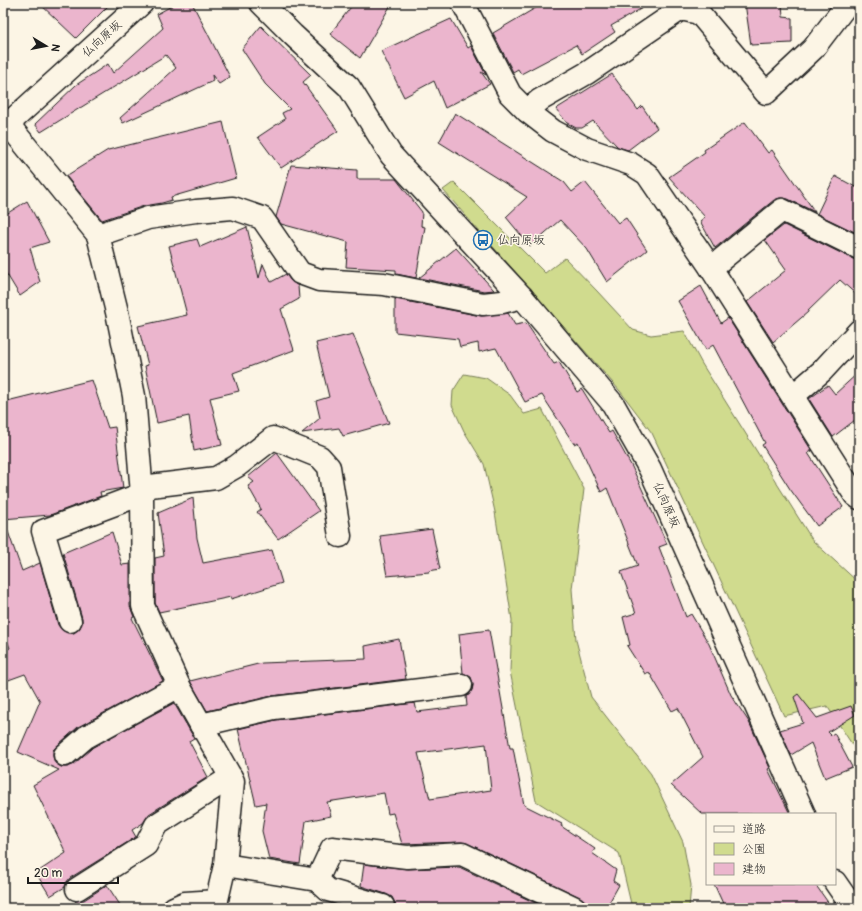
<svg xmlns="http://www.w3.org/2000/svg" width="862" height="911" font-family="Pangolin,'Klee One',sans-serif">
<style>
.green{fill:#d0db8e;stroke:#767c55}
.building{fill:#ebb5cd;stroke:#1c1c1c;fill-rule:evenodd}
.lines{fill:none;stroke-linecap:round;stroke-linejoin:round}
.minor-casing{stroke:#1c1c1c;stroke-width:25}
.minor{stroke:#fcf5e5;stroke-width:22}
.labels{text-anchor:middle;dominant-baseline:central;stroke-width:3;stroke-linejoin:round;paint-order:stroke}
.street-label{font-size:12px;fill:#1c1c1c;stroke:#fcf5e5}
.poi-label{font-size:12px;fill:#1c1c1c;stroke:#fcf5e5;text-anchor:start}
</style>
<rect width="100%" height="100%" fill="#fcf5e5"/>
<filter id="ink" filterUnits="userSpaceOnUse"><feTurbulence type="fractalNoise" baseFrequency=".025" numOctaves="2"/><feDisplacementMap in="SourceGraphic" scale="8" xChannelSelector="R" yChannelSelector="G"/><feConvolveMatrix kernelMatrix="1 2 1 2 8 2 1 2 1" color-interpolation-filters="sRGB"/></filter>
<g filter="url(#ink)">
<g class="green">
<polygon points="454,182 545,273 565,258 597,291 633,330 651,335 684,331 702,364 813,541 859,583 859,755 827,706 784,716 652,433 620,391 443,190"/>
<polygon points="464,374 486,378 510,395 524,414 542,409 584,489 572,589 576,640 591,697 651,774 683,842 691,885 689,908 632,908 619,853 536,801 510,671 512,620 495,512 484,464 464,431 452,405 453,391"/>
</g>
<g class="building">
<polygon points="39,3 111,3 76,38"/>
<polygon points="177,3 192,3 230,77 219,84 212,75 213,81 123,123 120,118 176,68 166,55 41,132 35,124 76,85 108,64 113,73 163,28 157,14"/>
<polygon points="354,3 392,3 360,58 330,34"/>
<polygon points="544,3 651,3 611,26 615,32 582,54 576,45 521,74 518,69 513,72 493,33"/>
<polygon points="745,3 782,3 783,17 792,18 792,43 751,45"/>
<polygon points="451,19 468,48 471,46 486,75 481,72 490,84 445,108 434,81 404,97 381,51"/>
<polygon points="261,26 311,75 303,82 338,131 281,168 258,137 285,119 282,113 290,109 265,84 242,49"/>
<polygon points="612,74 638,110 642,106 657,128 628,150 618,147 593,121 582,128 576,128 567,123 556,109"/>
<polygon points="455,113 564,182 572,192 585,182 618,223 626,218 647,250 607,282 587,249 560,220 530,246 506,217 527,197 439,142"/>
<polygon points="223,122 236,178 171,197 172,200 162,203 144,206 102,220 66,176 108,150"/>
<polygon points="745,122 768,153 772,150 815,212 788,199 780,198 774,200 715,248 700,221 705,217 669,177 705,152 704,150"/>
<polygon points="291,165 357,170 357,179 396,179 422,212 421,226 425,227 416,278 396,274 396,270 346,267 348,242 281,224 276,217"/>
<polygon points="835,176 859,189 859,234 817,214"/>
<polygon points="27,201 49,242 30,248 40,282 20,296 3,268 3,216"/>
<polygon points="784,225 853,259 859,260 859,297 840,280 808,311 808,312 773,342 747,302 786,270 765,240"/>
<polygon points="247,227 259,278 263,264 271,282 286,274 290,280 298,286 299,299 281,309 294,350 233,373 239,391 210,398 222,445 194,451 189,416 157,423 145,366 148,365 138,326 187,315 169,246 197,239 200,247"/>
<polygon points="456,248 494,290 484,291 419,278"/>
<polygon points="701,286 721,323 728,318 812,451 808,453 843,507 817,526 790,489 762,445 765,443 713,345 706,350 678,301"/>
<polygon points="395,299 481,316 508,313 515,325 526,323 554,364 559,362 577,392 582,389 609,433 612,431 632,467 667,544 659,547 686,617 691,614 709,644 731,695 749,722 770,768 768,769 790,814 702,814 671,785 703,757 678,708 672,711 649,672 645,674 627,646 630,645 623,617 636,613 621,572 638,566 607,488 601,492 578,442 574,444 542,395 525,402 496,348 479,352 478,343 460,347 458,339 395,332"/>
<polygon points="353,334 389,423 343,436 339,428 302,433 320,418 316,401 329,397 316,343"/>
<polygon points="859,372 859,417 833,437 809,399 828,385 835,394"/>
<polygon points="92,380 108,428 115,427 123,488 100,492 101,496 50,515 3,519 3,402"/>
<polygon points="277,453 319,511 278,539 257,512 261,509 248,486 254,482 248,477"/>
<polygon points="193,498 197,538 203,563 272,550 282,583 231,599 231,597 159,612 155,603 155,558 164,556 158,513"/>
<polygon points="3,526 6,526 22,571 40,563 58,625 62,630 68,633 74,633 79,629 82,624 82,618 63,553 112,532 122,565 130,564 130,606 134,617 132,618 163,681 78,727 57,746 53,750 53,757 55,763 61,767 67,767 73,765 93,747 174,703 194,738 189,741 208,777 149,814 143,823 132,830 136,837 70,878 66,883 65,887 50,896 36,873 66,853 33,785 59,770 18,752 40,701 25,674 3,682 3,651 10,648 3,630"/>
<polygon points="432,529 440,569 429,571 429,572 387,576 380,536"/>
<path d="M489 630 510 748H513L524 805 562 824 561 826 595 849 592 853 616 870 613 881 619 885 606 908H587L585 901 580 897 467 843 461 842 402 844 393 813 388 814 384 793 327 802 331 816 306 821 300 864 269 859 262 831 266 803 256 805 238 729 276 720 415 703 417 712 467 706 466 696 469 695 472 690 473 684 471 677 463 673 459 634ZM486 744 491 790 430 799 418 753Z"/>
<polygon points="399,639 406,679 272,696 207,711 190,681 262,663 366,659 365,646"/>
<polygon points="798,694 817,718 851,706 855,715 828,732 831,735 834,733 852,767 825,778 811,743 791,755 780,730 803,723 794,697"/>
<polygon points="364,864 408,869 459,867 546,908 395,908 395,903 392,897 386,894 361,886"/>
<polygon points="714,884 815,884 832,908 725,908"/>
<polygon points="107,885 122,908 80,908 75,901 84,900"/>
</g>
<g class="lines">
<defs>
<g id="minor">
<polyline points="261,3 293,35 349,87 391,155 522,297 613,404 650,469 804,814"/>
<polyline points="463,3 510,94 527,111 540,100 587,73 681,9 699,13 766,93 813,49 848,3"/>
<polyline points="527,111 553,131 587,149 631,164 647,174 711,268 855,495 859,498"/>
<polyline points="8,124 98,235 117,312 134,396 142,494 143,606 179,686 233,781 225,865 215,908"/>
<polyline points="8,124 142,3"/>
<polyline points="98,235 148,218 196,211 233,208 262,218 300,273 319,280 384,284 483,304 502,302 522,297"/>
<polyline points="711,268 782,210 859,248"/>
<polyline points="793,396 822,371 859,331"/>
<polyline points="142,487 216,478 237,466 273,438 320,457 329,467 340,536"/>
<polyline points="70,621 43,531 142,494"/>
<polyline points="201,725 274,708 461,685"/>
<polyline points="65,755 86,737 179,686"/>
<polyline points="225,865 317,880 332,848 407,857 462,854 575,908"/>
<polyline points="317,880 328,890 383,906"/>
<polyline points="835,882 853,908"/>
<polyline points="77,889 146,845 156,825 231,777"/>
<polyline points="174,908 185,903 217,901"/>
</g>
</defs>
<use href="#minor" class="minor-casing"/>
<use href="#minor" class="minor"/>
</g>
</g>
<defs>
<symbol id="bus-ring" viewBox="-11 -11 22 22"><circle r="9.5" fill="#fcf5e5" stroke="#1f6fb2" stroke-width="1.5"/><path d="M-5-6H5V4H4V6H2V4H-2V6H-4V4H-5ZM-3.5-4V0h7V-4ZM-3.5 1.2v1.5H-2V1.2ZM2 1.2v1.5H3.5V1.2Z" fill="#1f6fb2"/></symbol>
</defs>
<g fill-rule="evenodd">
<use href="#bus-ring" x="472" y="229" width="22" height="22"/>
</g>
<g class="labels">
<g class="street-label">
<text transform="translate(102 39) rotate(-42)">仏向原坂</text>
<text transform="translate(666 505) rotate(66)">仏向原坂</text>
</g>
<g class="poi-label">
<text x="497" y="240">仏向原坂</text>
</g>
</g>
<rect width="862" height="911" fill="none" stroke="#fcf5e5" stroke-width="16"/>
<rect x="8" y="8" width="846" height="895" fill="none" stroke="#1c1c1c" stroke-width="1.5" filter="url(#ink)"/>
<rect x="706" y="813" width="130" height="72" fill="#fcf5e5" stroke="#a29e95"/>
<rect x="714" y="826" width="20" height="6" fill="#fcf5e5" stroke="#a29e95"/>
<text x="742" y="833" font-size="12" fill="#1c1c1c">道路</text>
<rect x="714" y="843" width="20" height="12" fill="#d0db8e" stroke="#a29e95"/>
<text x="742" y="853" font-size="12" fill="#1c1c1c">公園</text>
<rect x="714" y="863" width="20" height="12" fill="#ebb5cd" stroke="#a29e95"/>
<text x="742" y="873" font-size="12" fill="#1c1c1c">建物</text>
<g transform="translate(46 46) rotate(100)" stroke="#fcf5e5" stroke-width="3" paint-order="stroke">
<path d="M0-3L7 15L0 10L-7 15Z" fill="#1c1c1c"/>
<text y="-6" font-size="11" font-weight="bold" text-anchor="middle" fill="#1c1c1c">N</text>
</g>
<path d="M28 877v6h90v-6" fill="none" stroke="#1c1c1c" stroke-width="2"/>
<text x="34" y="877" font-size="12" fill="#1c1c1c" stroke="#fcf5e5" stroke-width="3" paint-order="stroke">20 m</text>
</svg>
